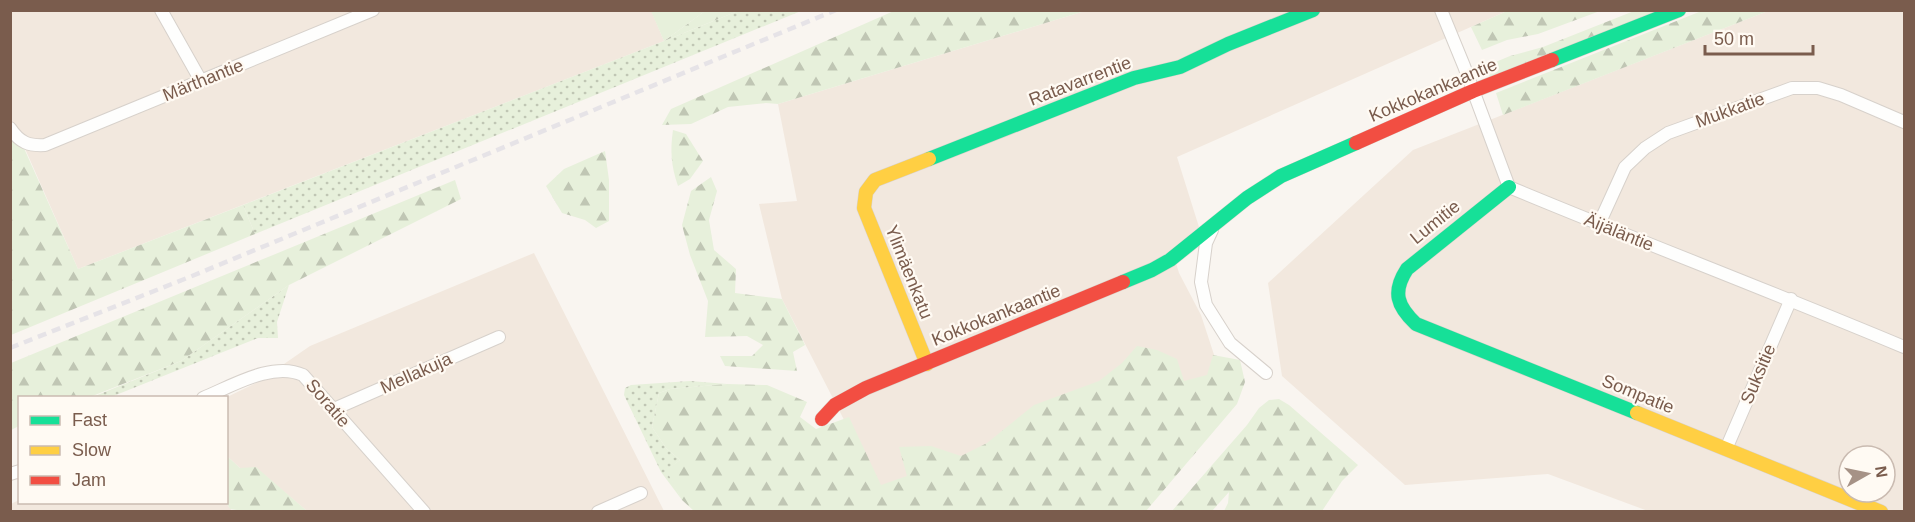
<svg xmlns="http://www.w3.org/2000/svg" width="1915" height="522" font-family="Helvetica,sans-serif">
<style>
.residential{fill:#f2e8de;fill-rule:evenodd}
.grass{fill:url(#grass-dots)}
.forest{fill:url(#forest-firs)}
.park{fill:#e7f0db}
.lines{fill:none;stroke-linecap:round;stroke-linejoin:round}
.street-casing{stroke:#d7d1cb;stroke-width:14}
.fast-casing{stroke:#d9d2cb;stroke-width:15}
.slow-casing{stroke:#d9d2cb;stroke-width:15}
.jam-casing{stroke:#d9d2cb;stroke-width:15}
.street{stroke:#fefefd;stroke-width:12}
.fast{stroke:#16e098;stroke-width:14}
.slow{stroke:#ffcf43;stroke-width:14}
.jam{stroke:#f24e42;stroke-width:14}
.rail{stroke:#e6e3e7;stroke-width:4.5;stroke-dasharray:9 6;stroke-linecap:butt}
.labels{text-anchor:middle;dominant-baseline:central;stroke-width:4.5;stroke-linejoin:round;paint-order:stroke}
.street-label{font-size:18px;fill:#7a5c4d;stroke:#fffaf3}
</style>
<defs>
<pattern id="grass-dots" width="8" height="8" patternUnits="userSpaceOnUse" patternTransform="scale(1.5)"><rect width="8" height="8" fill="#e7f0db"/><path d="M2 2h.1M6 6h.1" fill="none" stroke="#c0c6b4" stroke-width="1.8" stroke-linecap="round"/></pattern>
<pattern id="forest-firs" width="22" height="20" patternUnits="userSpaceOnUse" patternTransform="scale(1.5)"><rect width="22" height="20" fill="#e7f0db"/><path d="M5 1l3.5 6h-7zM16 11l3.5 6h-7z" fill="#c0c6b4"/></pattern>
</defs>
<rect width="100%" height="100%" fill="#f9f5f0"/>
<g class="residential">
<polygon points="651,10 664,41 78,269 19,135 11,122 11,11"/>
<polygon points="1085,11 1507,11 1177,157 1199,227 1172,250 1179,273 1201,315 1220,373 880,490 782,299 759,204 797,201 778,104"/>
<path d="M1768 11H1904V511H1648L1548 474 1405 485 1282 376 1268 283 1413 150ZM1849 456H1885V492H1849Z"/>
<polygon points="534,253 664,511 307,511 256,468 240,468 227,456 226,398 225,398 258,382 310,346"/>
<polygon points="19,500 20,502 226,503 232,511 11,511 11,504"/>
</g>
<g class="grass">
<polygon points="738,11 801,11 255,234 243,205 664,41"/>
<polygon points="289,285 277,322 278,338 258,338 111,397 90,398 181,361"/>
<polygon points="690,381 727,384 670,389 659,393 652,427 666,448 680,460 667,470 682,500 661,472 624,395 625,388 631,385"/>
</g>
<g class="forest">
<polygon points="896,10 1085,11 778,104 766,103 728,107 691,124 662,125 671,109"/>
<polygon points="1704,10 1768,11 1503,115 1496,93"/>
<polygon points="705,11 738,11 664,41"/>
<polygon points="1507,11 1507,10 1600,11 1538,34 1507,40 1482,50 1471,27"/>
<polygon points="1634,11 1664,11 1491,80 1486,66 1510,56 1543,47"/>
<path d="M673 130 686 134 703 161 690 179 678 186C671 166 670 150 673 130Z"/>
<polygon points="10,133 23,146 78,269 243,205 255,234 11,335"/>
<polygon points="605,151 609,180 609,221 596,228 585,220 562,213 546,186 564,169"/>
<polygon points="711,177 717,191 709,220 714,250 736,269 735,293 782,299 805,345 793,352 797,371 725,366 720,356 752,356 763,345 747,336 705,337 708,301 690,255 682,225 691,191"/>
<polygon points="455,180 461,199 289,285 181,361 90,397 20,398 19,426 11,430 11,363"/>
<polygon points="1137,346 1157,350 1177,359 1184,381 1207,375 1213,355 1240,360 1245,382 1237,404 1146,511 694,511 682,500 666,470 680,460 666,448 652,427 659,393 670,389 727,384 767,385 807,402 800,417 816,429 849,417 881,485 907,476 899,447 931,446 961,456 987,443 1034,405 1099,381 1122,363"/>
<polygon points="1279,399 1289,405 1358,465 1342,481 1322,511 1224,511 1228,503 1229,492 1212,511 1172,511 1247,425 1259,408 1269,400"/>
<polygon points="227,456 240,468 256,467 307,511 250,512 230,509 226,502"/>
</g>
<polygon class="park" points="651,11 705,11 664,41"/>
<g class="lines">
<defs>
<g id="street">
<polyline points="161,10 201,81"/>
<path d="M1441 10 1464 66 1509 187C1641 242 1773 292 1904 347"/>
<path d="M10 128C20 143 29 146 45 145L373 10"/>
<polyline points="1599,224 1625,167 1645,148 1668,133 1792,88 1818,88 1841,95 1904,122"/>
<polyline points="1212,230 1206,243 1201,282 1206,305 1230,343 1266,373"/>
<path d="M203 398C232 386 273 361 303 375L424 512"/>
<polyline points="334,409 499,337"/>
<polyline points="1726,449 1791,299"/>
<polyline points="10,474 20,471"/>
<polyline points="598,512 641,493"/>
</g>
<g id="fast">
<polyline points="1552,60 1679,10"/>
<polyline points="929,159 1134,78 1180,67 1228,44 1313,10"/>
<path d="M1509 187 1407 269C1392 292 1397 306 1416 324L1637 413"/>
<polyline points="1123,282 1152,270 1170,260 1247,198 1281,176 1356,143"/>
</g>
<g id="slow">
<polyline points="927,364 864,208 866,192 875,180 929,159"/>
<polyline points="1637,413 1881,512"/>
</g>
<g id="jam">
<polyline points="1356,143 1473,91 1552,60"/>
<polyline points="822,419 835,405 866,388 1123,282"/>
</g>
</defs>
<use href="#street" class="street-casing"/>
<use href="#fast" class="fast-casing"/>
<use href="#slow" class="slow-casing"/>
<use href="#jam" class="jam-casing"/>
<use href="#street" class="street"/>
<use href="#fast" class="fast"/>
<use href="#slow" class="slow"/>
<use href="#jam" class="jam"/>
<polyline class="rail" points="10,348 192,276 836,10"/>
</g>
<g class="labels">
<g class="street-label">
<text transform="translate(203 80) rotate(-22)">Märthantie</text>
<text transform="translate(1080 81) rotate(-21)">Ratavarrentie</text>
<text transform="translate(1433 90) rotate(-23)">Kokkokankaantie</text>
<text transform="translate(1730 110) rotate(-20)">Mukkatie</text>
<text transform="translate(1435 222) rotate(-39)">Lumitie</text>
<text transform="translate(1619 232) rotate(22)">Äijäläntie</text>
<text transform="translate(909 272) rotate(68)">Ylimäenkatu</text>
<text transform="translate(996 315) rotate(-22)">Kokkokankaantie</text>
<text transform="translate(416 373) rotate(-24)">Mellakuja</text>
<text transform="translate(1758 374) rotate(-67)">Suksitie</text>
<text transform="translate(1638 394) rotate(22)">Sompatie</text>
<text transform="translate(328 403) rotate(49)">Soratie</text>
</g>
</g>
<rect width="1915" height="522" fill="none" stroke="#7a5c4d" stroke-width="24"/>
<rect x="18" y="396" width="210" height="108" fill="#fffaf3" stroke="#cabbb1" stroke-width="1.5"/>
<rect x="30" y="416" width="30" height="9" fill="#16e098" stroke="#cabbb1" stroke-width="1.5"/>
<text x="72" y="426" font-size="18" fill="#7a5c4d">Fast</text>
<rect x="30" y="446" width="30" height="9" fill="#ffcf43" stroke="#cabbb1" stroke-width="1.5"/>
<text x="72" y="456" font-size="18" fill="#7a5c4d">Slow</text>
<rect x="30" y="476" width="30" height="9" fill="#f24e42" stroke="#cabbb1" stroke-width="1.5"/>
<text x="72" y="486" font-size="18" fill="#7a5c4d">Jam</text>
<g transform="translate(1867 474) rotate(81)"><circle r="28" fill="#fffaf3" stroke="#cabbb1" stroke-width="1.5"/>
<path d="M0-4.5L10 22L0 15L-10 22Z" fill="#a69286"/>
<text y="-9" font-size="16" font-weight="bold" text-anchor="middle" fill="#7a5c4d">N</text>
</g>
<path d="M1705 45v9h108v-9" fill="none" stroke="#7a5c4d" stroke-width="3"/>
<text x="1714" y="45" font-size="18" fill="#7a5c4d" stroke="#fffaf3" stroke-width="4.5" paint-order="stroke">50 m</text>
</svg>
